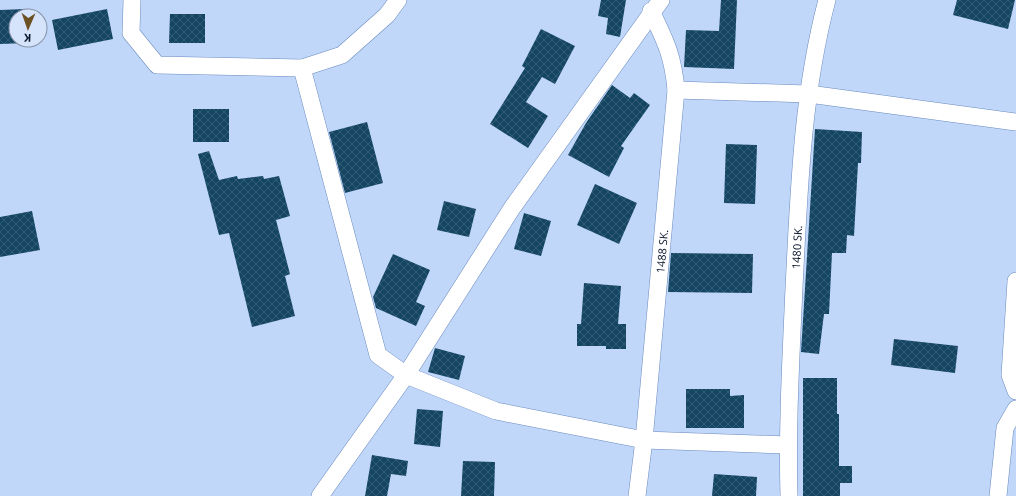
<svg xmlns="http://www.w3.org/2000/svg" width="1016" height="496" font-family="'Open Sans',sans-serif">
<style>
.building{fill:url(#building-cross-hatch)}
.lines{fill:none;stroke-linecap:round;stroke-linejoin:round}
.street-casing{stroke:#698abf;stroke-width:18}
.street{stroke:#fff;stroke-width:17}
.labels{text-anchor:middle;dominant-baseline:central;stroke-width:4;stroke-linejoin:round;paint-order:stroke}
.street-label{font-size:11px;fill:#0a172b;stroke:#d5e4fb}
</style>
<defs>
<pattern id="building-cross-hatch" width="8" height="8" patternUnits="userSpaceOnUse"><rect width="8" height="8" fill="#144663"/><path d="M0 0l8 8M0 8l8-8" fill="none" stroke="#345d75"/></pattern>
</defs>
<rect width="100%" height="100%" fill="#c1d7fa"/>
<g class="building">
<polygon points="601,0 626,0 620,37 606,34 608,18 598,16"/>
<polygon points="721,0 737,0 734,69 684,67 686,30 719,31"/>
<polygon points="957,0 1015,0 1008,29 953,15"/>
<polygon points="25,9 26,16 16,16 16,40 26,40 27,43 0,44 0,10"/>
<polygon points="107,9 113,39 58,50 52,20"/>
<polygon points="170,14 205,14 205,43 169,43"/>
<polygon points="541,29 575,46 555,84 542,77 526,102 548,116 528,148 490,124 525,68 522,66"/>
<polygon points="612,85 630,98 634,93 650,105 621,146 624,148 609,177 568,155 586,123"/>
<rect x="193" y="109" width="36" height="33"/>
<polygon points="367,122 383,183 345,193 329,132"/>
<polygon points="815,129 862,132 861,163 858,163 854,236 847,235 846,253 832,253 829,314 824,314 819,354 801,352"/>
<polygon points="726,144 757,145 755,204 724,203"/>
<polygon points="209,151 219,180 237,176 238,179 263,176 264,179 279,176 290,216 276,220 290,274 285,276 295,316 252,327 229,233 219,235 198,154"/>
<polygon points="595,184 637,203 619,244 577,225"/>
<polygon points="444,201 476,209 469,237 437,230"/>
<polygon points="32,211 40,250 0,257 0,217"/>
<polygon points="524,213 551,221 541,256 514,249"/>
<polygon points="671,253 753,254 752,293 668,292"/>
<polygon points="393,254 430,270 416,302 425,306 416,326 376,308 373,297"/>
<polygon points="584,283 621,286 618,324 626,324 626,349 606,349 606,346 577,346 577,324 581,324"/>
<polygon points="894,339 958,346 955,373 891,365"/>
<polygon points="435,348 465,356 459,380 428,372"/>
<polygon points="803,378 837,378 837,414 839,414 839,466 852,466 852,483 840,483 840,496 803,496"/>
<polygon points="686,389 730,389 730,396 744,395 744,428 686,428"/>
<polygon points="417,409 443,411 440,447 414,444"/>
<polygon points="372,455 408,461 406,476 391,474 387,496 365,496"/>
<polygon points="463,461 495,462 494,496 461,496"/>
<polygon points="714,474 757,477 756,496 712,496"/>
</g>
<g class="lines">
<defs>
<g id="street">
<polyline points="132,0 131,33 157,65 302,68 342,55 387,15 398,0"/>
<polyline points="302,68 378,355 406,375 496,411 644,440 787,445"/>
<polyline points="676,90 809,94 1016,122"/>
<polyline points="1016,281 1010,375 1016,391"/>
<polyline points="320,496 406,375 512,208 661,0"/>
<path id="s1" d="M637 496 644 440 676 90C673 56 666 42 651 11"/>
<path id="s2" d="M789 496C787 426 791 357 794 288 799 191 802 94 827 0"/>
<polyline points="998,496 1005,428 1016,409"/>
</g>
</defs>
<use href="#street" class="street-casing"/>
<use href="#street" class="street"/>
</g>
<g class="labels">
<g class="street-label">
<text stroke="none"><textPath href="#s2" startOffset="249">1480 SK.</textPath></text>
<text stroke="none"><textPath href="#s1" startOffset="246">1488 SK.</textPath></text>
</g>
</g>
<g transform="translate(28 28) rotate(182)"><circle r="19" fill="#d5e4fb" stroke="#8492a8"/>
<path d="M0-3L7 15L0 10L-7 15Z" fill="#6b5123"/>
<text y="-6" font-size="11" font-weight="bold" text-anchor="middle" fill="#0a172b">K</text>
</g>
</svg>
